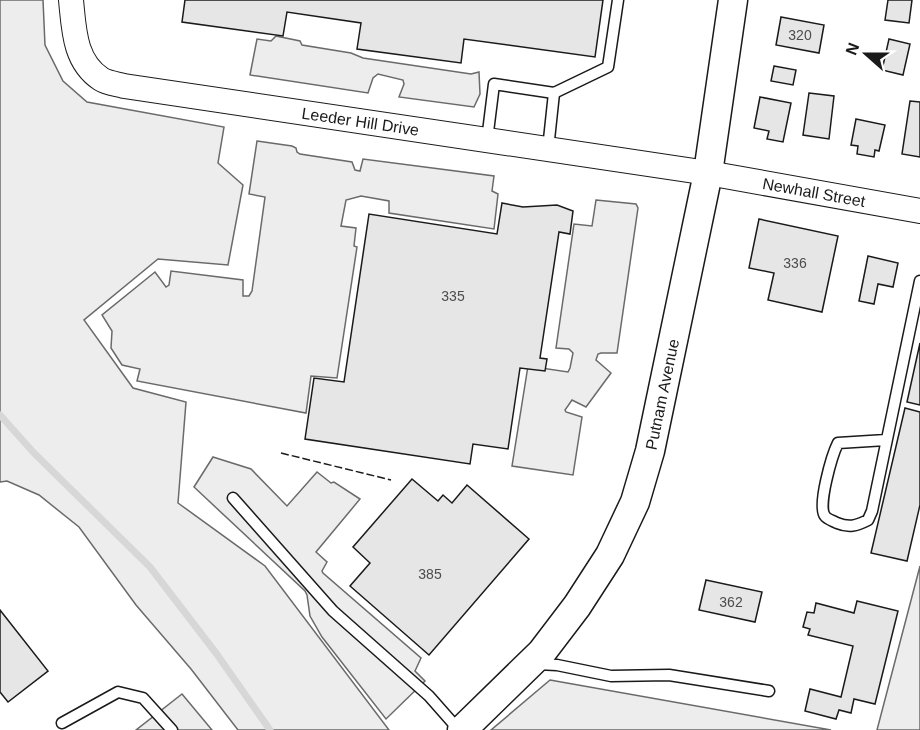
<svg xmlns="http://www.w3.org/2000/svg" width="920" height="730" font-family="Helvetica,sans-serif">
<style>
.built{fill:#ededed;stroke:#6a6a6a;stroke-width:1.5}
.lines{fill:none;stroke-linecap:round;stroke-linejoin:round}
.stream{stroke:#d7d7d7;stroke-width:7}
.building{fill:#e6e6e6;stroke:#1a1a1a;stroke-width:1.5}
.service-casing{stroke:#1a1a1a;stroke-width:13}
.tertiary-casing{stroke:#1a1a1a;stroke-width:26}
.secondary-casing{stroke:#1a1a1a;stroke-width:31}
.service{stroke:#fff;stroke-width:10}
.tertiary{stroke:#fff;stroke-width:24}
.secondary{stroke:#fff;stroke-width:28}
.fence{stroke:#1a1a1a;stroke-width:1.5;stroke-dasharray:8 3;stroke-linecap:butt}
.labels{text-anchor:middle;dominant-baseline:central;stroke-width:4.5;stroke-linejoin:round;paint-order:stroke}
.number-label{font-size:14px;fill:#4d4d4d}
.street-label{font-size:16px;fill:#1a1a1a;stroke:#fff}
</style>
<rect width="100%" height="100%" fill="#fff"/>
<g class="built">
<polygon points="0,0 43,0 45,45 63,81 87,102 224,127 218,163 243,185 228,265 158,259 84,320 133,388 186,402 178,503 265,566 389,730 238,730 191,669 136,605 79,527 39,495 7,481 0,482"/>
<polygon points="276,36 300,41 302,45 351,53 363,58 471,74 479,72 480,94 474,107 399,97 404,84 403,80 378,74 373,78 368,93 250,75 257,39 271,41"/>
<polygon points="257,141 292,146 296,148 297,152 300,154 352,162 355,170 360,171 363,159 494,176 492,191 498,194 494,229 389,213 389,201 361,196 346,200 341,226 356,228 354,246 357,247 337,378 311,376 306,413 137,381 140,369 122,365 111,348 112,331 102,315 155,272 166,287 169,285 171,271 243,280 243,296 249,296 252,291 265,197 249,194"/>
<polygon points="596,200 636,204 638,208 617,353 601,353 598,354 596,360 611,373 586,407 572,400 565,410 566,412 582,417 573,475 512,466 528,366 568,372 570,368 573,353 569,349 556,348 574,224 592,226"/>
<polygon points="213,457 251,469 287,506 317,472 331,483 334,482 360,499 316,552 327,562 322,571 323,573 421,658 415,671 425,681 386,719 322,637 310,616 307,595 305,591 194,487"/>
<polygon points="920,566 920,730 877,730"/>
<polygon points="550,680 831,730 491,730"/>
<polygon points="182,694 212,730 136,730"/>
</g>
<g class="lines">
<polyline class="stream" points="0,415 34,453 150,567 216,653 270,730"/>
</g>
<g class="building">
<polygon points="185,0 603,0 595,57 464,39 461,63 357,49 361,23 287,12 283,36 182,22"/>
<polygon points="888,0 912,0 909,23 885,20"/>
<polygon points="781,17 824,25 819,53 776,45"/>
<polygon points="889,39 910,44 903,75 882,70"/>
<polygon points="774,66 796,70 793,85 771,81"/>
<polygon points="809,93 834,96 829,139 803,135"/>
<polygon points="760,97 791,103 783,142 767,139 769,131 754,128"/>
<polygon points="910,101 920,102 920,157 902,154"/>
<polygon points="856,119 885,125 879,151 875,150 874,157 857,154 858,146 851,145"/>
<polygon points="502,203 523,207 557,205 573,211 570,234 559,232 540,358 547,359 545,371 520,368 508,449 473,444 470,464 305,439 314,378 344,382 369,214 497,234"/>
<polygon points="759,219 838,236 822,312 768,300 774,273 749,268"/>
<polygon points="868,256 898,263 893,287 878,284 874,304 859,301"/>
<polygon points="920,343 920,405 907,402"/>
<polygon points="905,408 920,412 920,505 907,561 871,553"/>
<polygon points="412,479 438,501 443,495 452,503 467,485 529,539 429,655 350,586 370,563 353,547"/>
<polygon points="706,580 762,592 755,622 699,610"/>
<polygon points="857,601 898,611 875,704 854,699 851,713 839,710 836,719 805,711 810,689 841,697 853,646 808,635 810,629 803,627 807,612 814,613 816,603 854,613"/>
<polygon points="0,610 48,671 8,702 0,692"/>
</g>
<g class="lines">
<defs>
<g id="service">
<polyline points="487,140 494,84 554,93 608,67 618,0"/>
<polyline points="548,149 554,93"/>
<path d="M886 440 838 443C832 455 817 506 825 516 827 519 833 521 837 523 849 528 856 526 868 520L872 511 920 281"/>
<polyline points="233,498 333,611 429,696 459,730"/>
<polyline points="537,664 557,665 611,676 669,675 769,691"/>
<polyline points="62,723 118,692 143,698 172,730"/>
</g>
<g id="tertiary">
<path id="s1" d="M71 0C74 29 74 61 101 79 107 83 117 84 124 86L708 173 920 211"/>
</g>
<g id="secondary">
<path id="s2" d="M462 730 542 652 577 606 610 555 635 502 650 451 708 173 733 0"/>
</g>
</defs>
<use href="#service" class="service-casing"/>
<use href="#tertiary" class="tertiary-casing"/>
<use href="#secondary" class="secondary-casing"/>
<use href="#service" class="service"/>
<use href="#tertiary" class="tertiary"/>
<use href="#secondary" class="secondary"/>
<polyline class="fence" points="281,453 391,480"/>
</g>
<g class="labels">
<g class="number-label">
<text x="800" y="35">320</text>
<text x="795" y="263">336</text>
<text x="453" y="296">335</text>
<text x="430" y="574">385</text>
<text x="731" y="602">362</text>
</g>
<g class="street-label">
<text stroke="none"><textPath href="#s1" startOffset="351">Leeder Hill Drive</textPath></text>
<text stroke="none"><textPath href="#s1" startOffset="810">Newhall Street</textPath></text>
<text stroke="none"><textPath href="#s2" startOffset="400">Putnam Avenue</textPath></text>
</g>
</g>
<g transform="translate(866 54) rotate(291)" stroke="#ffffff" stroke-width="4.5" paint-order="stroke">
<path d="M0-4.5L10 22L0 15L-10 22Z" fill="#1a1a1a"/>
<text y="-9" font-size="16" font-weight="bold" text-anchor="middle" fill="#1a1a1a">N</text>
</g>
</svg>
